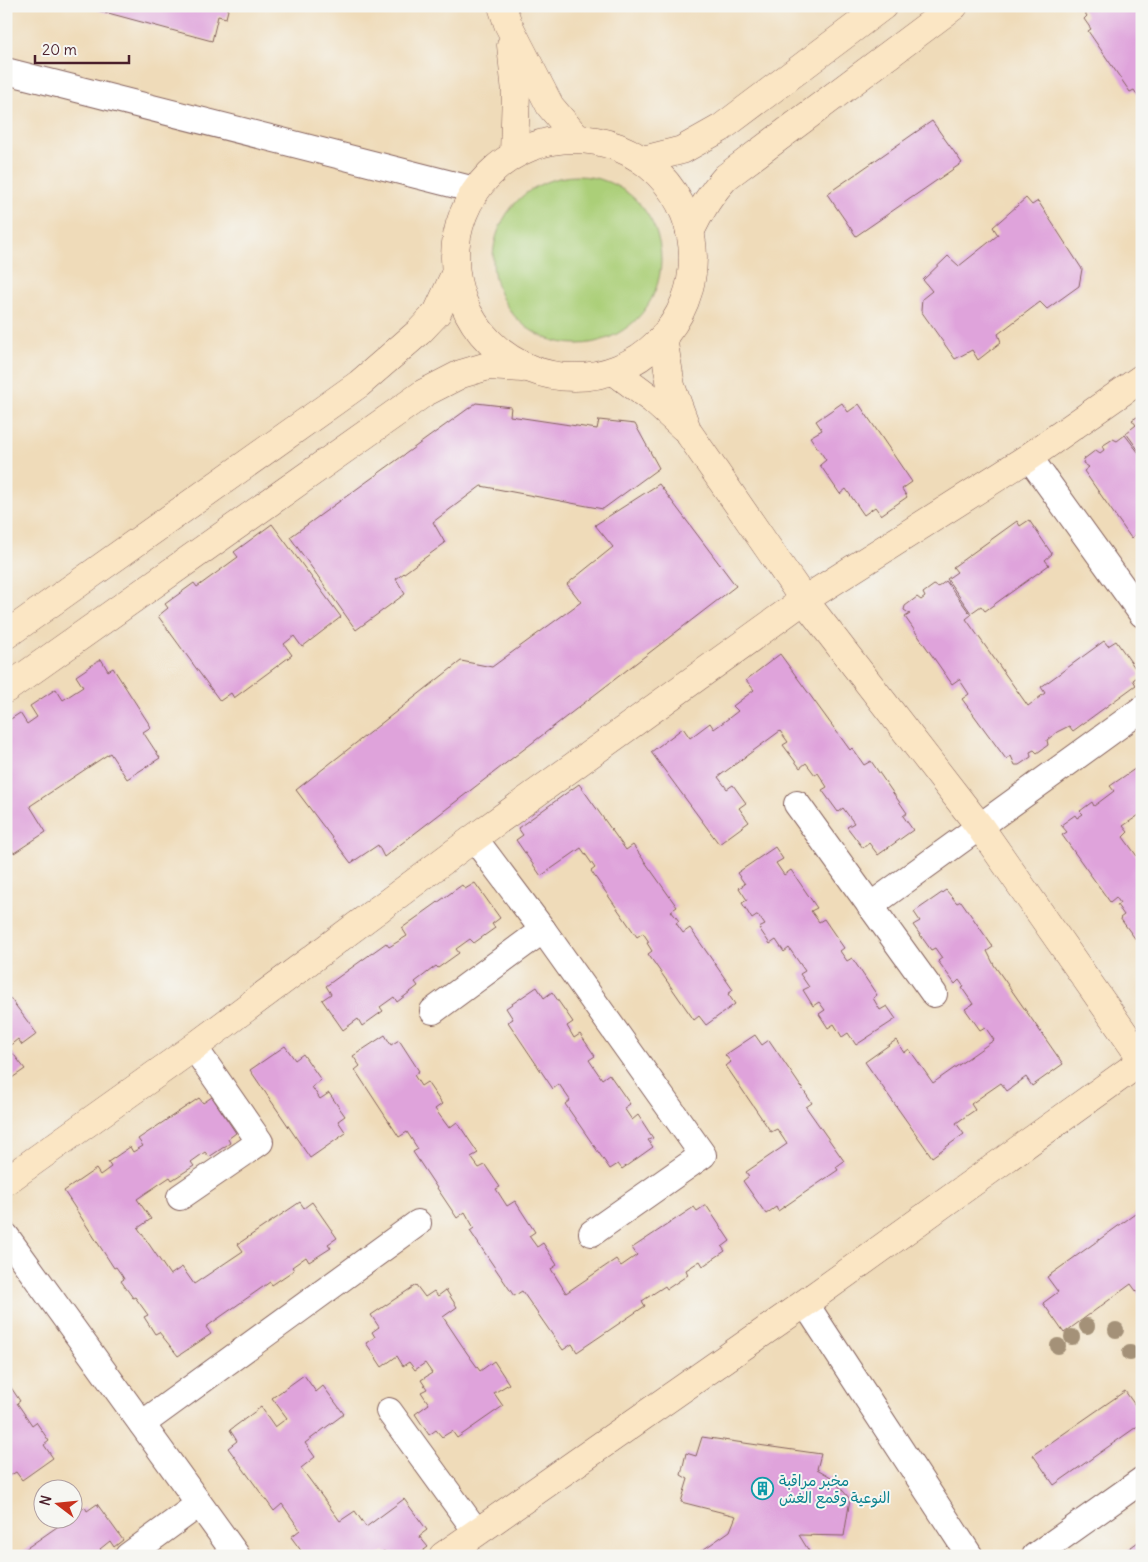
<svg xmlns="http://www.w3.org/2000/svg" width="1148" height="1562" font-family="Delius,'Playpen Sans Arabic',sans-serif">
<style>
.green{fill:#abcf78;stroke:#7a7752}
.building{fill:#dfa3db}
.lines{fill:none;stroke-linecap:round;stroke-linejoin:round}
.street-casing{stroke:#84615d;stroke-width:28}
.secondary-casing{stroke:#84615d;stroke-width:29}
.street{stroke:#fff;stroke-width:26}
.secondary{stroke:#fbe6c4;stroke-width:28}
.tree{fill:#a49178}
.labels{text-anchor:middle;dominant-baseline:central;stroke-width:4;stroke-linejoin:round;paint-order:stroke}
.culture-label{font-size:15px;fill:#0d838f;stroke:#f6f6f2;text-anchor:start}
</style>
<rect width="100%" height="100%" fill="#f6f6f2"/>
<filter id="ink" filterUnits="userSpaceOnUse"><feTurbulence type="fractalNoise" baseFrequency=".02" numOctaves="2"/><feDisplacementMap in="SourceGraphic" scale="10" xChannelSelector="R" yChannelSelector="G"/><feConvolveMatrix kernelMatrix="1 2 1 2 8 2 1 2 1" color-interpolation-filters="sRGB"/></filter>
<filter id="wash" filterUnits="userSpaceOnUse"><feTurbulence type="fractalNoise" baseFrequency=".0096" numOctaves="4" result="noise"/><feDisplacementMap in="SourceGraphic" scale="20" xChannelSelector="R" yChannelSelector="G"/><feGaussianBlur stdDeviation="1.12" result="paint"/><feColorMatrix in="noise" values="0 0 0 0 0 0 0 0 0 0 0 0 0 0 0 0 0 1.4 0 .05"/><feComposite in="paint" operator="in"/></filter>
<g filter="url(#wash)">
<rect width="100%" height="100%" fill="#efdbb9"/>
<circle class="green" cx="577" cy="260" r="84"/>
<g id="blocks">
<g class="building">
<polygon points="98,6 229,6 226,18 218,16 212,41 97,10"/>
<polygon points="1080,6 1142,6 1142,102 1134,90 1130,92 1088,31 1091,29 1084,19 1087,16"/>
<polygon points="932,121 962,163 856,236 827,194"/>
<polygon points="1026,198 1032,205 1038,201 1082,269 1079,286 1047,309 1040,302 998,334 1001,342 978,360 972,350 955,359 921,311 922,299 932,291 923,280 948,256 959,266 998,235 993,227"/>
<polygon points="476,403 511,407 510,416 597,429 599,420 635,424 659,468 603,509 481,486 433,522 445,543 396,579 405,594 356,630 290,537"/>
<polygon points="842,403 848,412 859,404 912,482 902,489 907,497 881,515 875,507 864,515 846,489 840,494 820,465 826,460 810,437 822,430 816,421"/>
<polygon points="1142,414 1142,455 1126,433 1136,425 1132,420"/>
<polygon points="1125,435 1142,457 1142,538 1138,532 1131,538 1084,471 1089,467 1083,463 1084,459 1096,450 1100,453 1104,450 1102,446 1113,439 1117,441"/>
<polygon points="659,484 736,586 384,857 378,845 351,863 296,790 461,661 492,667 581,602 567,584 613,547 595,525"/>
<polygon points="1029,520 1052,554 1045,560 1049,565 985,611 981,606 971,613 947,579 957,572 953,567 1017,521 1020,526"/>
<polygon points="272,524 341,617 302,647 294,636 284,644 292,655 234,698 231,693 220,701 158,616 168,608 165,604 194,583 197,587 238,557 234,552"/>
<polygon points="946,581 971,615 966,619 1028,706 1045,693 1041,687 1104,641 1108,646 1116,641 1140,675 1133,680 1136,685 1073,731 1069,726 1057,732 1047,740 1048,745 1037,753 1034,750 1030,752 1031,757 1019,765 1015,765 1011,756 1006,759 962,699 969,694 959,679 952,684 905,617 910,614 904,610 905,606 917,597 921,600 925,597 923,593 934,585 938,587"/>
<polygon points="780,654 850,750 852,748 864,765 871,761 907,813 903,816 913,830 878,855 869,843 863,848 847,827 854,823 843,808 838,812 822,790 827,787 818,773 815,775 806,763 800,768 783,745 788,742 780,731 718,777 727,789 733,785 746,803 739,808 749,822 719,844 651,752 683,728 690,738 710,723 714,729 725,721 738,711 733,706 754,690 746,680"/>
<polygon points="101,659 108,671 113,668 151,727 143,732 160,758 127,779 110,753 30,806 46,832 14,853 6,842 6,722 20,713 27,724 37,717 30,706 56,689 63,700 83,687 76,676"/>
<polygon points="1142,764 1142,813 1123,826 1128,832 1123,837 1142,863 1142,948 1120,918 1124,915 1117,905 1120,903 1116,897 1110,902 1062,835 1067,832 1061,825 1075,815 1077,818 1083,814 1080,811 1092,802 1094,806 1114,791 1110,786"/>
<polygon points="579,784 626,850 633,845 677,907 671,911 679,921 676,923 683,933 690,928 733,990 728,994 735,1004 706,1025 699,1016 694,1020 648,954 652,951 647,943 649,942 643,933 637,937 591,871 595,868 581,848 541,876 516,840 523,835 518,828"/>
<polygon points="775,847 783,859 776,863 784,875 791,870 817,908 811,911 819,922 824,919 844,948 840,951 847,961 852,958 877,995 873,998 880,1010 887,1006 896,1019 856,1045 848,1033 842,1037 834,1024 828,1028 819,1014 825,1010 819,1002 813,1006 803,990 809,987 800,974 805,971 789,948 784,952 776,940 770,944 759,928 765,925 758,915 752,919 742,903 747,900 739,888 745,884 737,873"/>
<polygon points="475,883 500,918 492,924 495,928 474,943 470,939 456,949 459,953 438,968 436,966 415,982 418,986 397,1002 394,997 380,1007 383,1011 362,1026 358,1019 343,1030 322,1000 331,994 326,986 386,943 389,947 407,936 402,928 462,885 465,889"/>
<polygon points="946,890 957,903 961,901 993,947 987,951 994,965 1063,1064 1032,1086 1026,1077 1007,1091 1001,1083 985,1094 971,1104 975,1110 956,1123 964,1134 932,1157 865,1062 896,1040 904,1053 909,1049 933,1083 994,1040 985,1027 980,1030 965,1009 973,1004 962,988 964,987 959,980 955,984 938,961 942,958 935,948 931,950 913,925 920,921 914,912"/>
<polygon points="537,987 544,998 552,992 573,1022 567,1026 574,1038 580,1034 595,1056 589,1060 595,1069 602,1079 609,1074 630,1104 624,1108 632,1120 638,1115 653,1138 648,1140 653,1147 622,1169 618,1164 610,1169 565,1104 570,1100 559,1084 553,1089 508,1022 513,1019 506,1008"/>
<polygon points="10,998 37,1034 22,1045 18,1039 8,1047 25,1069 6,1082 6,1001"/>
<polygon points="385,1035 391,1045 399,1040 419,1071 414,1075 421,1086 427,1082 442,1104 435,1109 449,1128 457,1122 478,1153 471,1157 479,1168 485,1165 500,1187 496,1189 507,1206 515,1201 535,1232 529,1236 537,1247 543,1243 557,1265 551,1269 566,1293 616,1259 621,1266 637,1255 632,1248 694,1207 697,1211 706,1205 730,1241 722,1247 725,1251 703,1266 700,1261 686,1270 688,1275 667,1289 665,1286 642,1301 645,1306 577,1352 572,1344 563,1350 522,1291 514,1296 470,1231 474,1228 465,1212 457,1218 413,1152 418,1149 407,1132 399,1137 355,1070 360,1066 353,1056"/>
<polygon points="755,1035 762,1045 769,1040 812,1103 806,1107 844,1161 836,1167 838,1170 778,1211 776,1207 766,1214 743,1181 749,1176 746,1172 787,1144 777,1129 771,1132 726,1066 731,1062 725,1055"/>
<polygon points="285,1046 295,1060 303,1054 321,1080 312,1087 320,1099 329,1093 345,1116 338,1121 346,1133 310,1158 250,1070"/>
<polygon points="212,1097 236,1133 228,1139 230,1143 209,1157 205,1152 191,1162 194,1166 172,1180 170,1177 137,1199 151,1219 138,1228 170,1275 182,1267 194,1284 243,1251 238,1244 300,1202 304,1208 312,1202 337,1238 328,1244 331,1248 309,1262 306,1257 292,1267 294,1270 272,1285 270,1282 206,1327 211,1334 178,1356 159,1332 155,1334 144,1317 148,1315 135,1297 133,1298 121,1281 124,1279 121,1274 116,1267 114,1268 64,1191 96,1169 100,1175 111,1167 108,1162 130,1147 133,1152 143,1146 138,1139 199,1098 203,1103"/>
<polygon points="1142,1209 1142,1299 1131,1284 1064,1333 1043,1303 1058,1292 1047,1277"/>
<polygon points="416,1285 425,1297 434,1291 438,1296 446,1290 457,1307 443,1317 467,1353 480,1371 494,1361 509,1384 494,1393 503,1406 457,1438 452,1431 442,1437 436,1430 429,1435 415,1414 429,1404 421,1392 427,1389 421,1380 432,1373 425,1363 415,1370 409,1362 403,1366 397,1356 382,1367 366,1343 375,1337 372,1332 379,1327 371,1315"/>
<polygon points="304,1375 316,1392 323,1386 344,1414 305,1443 315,1457 301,1468 340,1521 355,1511 366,1527 404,1499 427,1530 419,1536 428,1547 416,1556 388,1556 384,1551 378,1556 305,1556 291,1537 300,1530 282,1504 274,1511 228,1448 237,1441 230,1430 261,1407 275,1427 287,1418 272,1398"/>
<polygon points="6,1380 20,1401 17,1403 32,1425 36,1422 49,1441 44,1445 53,1458 22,1480 16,1472 6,1478"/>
<polygon points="1125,1391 1142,1415 1142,1423 1054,1485 1033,1455"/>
<polygon points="702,1437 821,1454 817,1469 831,1477 850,1499 844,1536 799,1535 812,1556 694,1556 730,1531 736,1516 681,1502 688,1479 681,1475 686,1453 696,1456"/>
<polygon points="97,1504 123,1540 114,1547 110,1541 100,1549 105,1556 24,1556 21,1552 67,1520 72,1520 72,1516 85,1507 87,1511"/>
<polygon points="1142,1539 1142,1556 1119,1556"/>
</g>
</g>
</g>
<g filter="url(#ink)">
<use href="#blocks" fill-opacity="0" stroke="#84615d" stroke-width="1"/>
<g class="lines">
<defs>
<g id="street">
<polyline points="6,71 475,190"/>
<polyline points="1029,457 1142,614"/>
<polyline points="797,804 934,994"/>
<polyline points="474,838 543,930"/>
<polyline points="870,906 1142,709"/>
<polyline points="433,1011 543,930 703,1155 592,1233"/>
<polyline points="180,1197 260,1142 194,1047"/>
<polyline points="6,1236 237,1556"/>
<polyline points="805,1303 970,1556"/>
<polyline points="389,1411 476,1531"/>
<polyline points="142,1424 418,1223"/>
<polyline points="128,1556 199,1504"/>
<polyline points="1035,1556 1142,1480"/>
</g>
<g id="secondary">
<polyline points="502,6 508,24 550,106 577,138"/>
<polyline points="511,45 516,92 514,154"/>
<circle cx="574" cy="258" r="119"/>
<polyline points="643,160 682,150 721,128 883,6"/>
<path d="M690 232C700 211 710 194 726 177L954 6"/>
<polyline points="663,338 671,386 688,432 804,600 980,827 1142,1059"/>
<polyline points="614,371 653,400 683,427"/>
<polyline points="6,635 359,384 419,332 437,313 455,274"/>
<polyline points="6,689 424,393 461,374 488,366 522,368"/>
<polyline points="6,1181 194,1047 474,838 804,600 1029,457 1142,378"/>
<polyline points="443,1556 805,1303 1142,1061"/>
</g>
</defs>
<use href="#street" class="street-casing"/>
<use href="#secondary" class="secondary-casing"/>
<use href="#street" class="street"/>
<use href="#secondary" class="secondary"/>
</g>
<g class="tree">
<circle cx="1087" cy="1326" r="8"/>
<circle cx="1116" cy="1330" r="8"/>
<circle cx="1072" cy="1337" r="8"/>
<circle cx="1058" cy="1346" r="8"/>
<circle cx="1130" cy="1353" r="8"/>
</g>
</g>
<defs>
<symbol id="building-ring" viewBox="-11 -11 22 22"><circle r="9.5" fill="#f6f6f2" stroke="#0f9aa8" stroke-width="1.5"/><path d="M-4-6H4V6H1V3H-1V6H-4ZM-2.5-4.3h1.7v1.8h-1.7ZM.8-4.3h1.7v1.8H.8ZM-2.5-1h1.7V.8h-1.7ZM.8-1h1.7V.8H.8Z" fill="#0f9aa8"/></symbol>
</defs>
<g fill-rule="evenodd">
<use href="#building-ring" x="750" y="1476" width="25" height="25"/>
</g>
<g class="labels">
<g class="culture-label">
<text x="779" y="1480">مخبر مراقبة<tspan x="779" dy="17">النوعية وقمع الغش</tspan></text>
</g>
</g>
<rect width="1148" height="1562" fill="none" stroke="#f6f6f2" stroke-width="25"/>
<g transform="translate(58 1504) rotate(286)"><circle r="24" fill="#f6f6f2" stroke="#b1a0a2"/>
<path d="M0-4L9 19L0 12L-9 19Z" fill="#c8321e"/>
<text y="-8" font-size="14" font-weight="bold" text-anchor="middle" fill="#4a1f2b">N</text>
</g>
<path d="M35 55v8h94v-8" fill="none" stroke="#4a1f2b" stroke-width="2.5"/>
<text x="42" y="55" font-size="15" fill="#4a1f2b" stroke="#f6f6f2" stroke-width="4" paint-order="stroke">20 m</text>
</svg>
